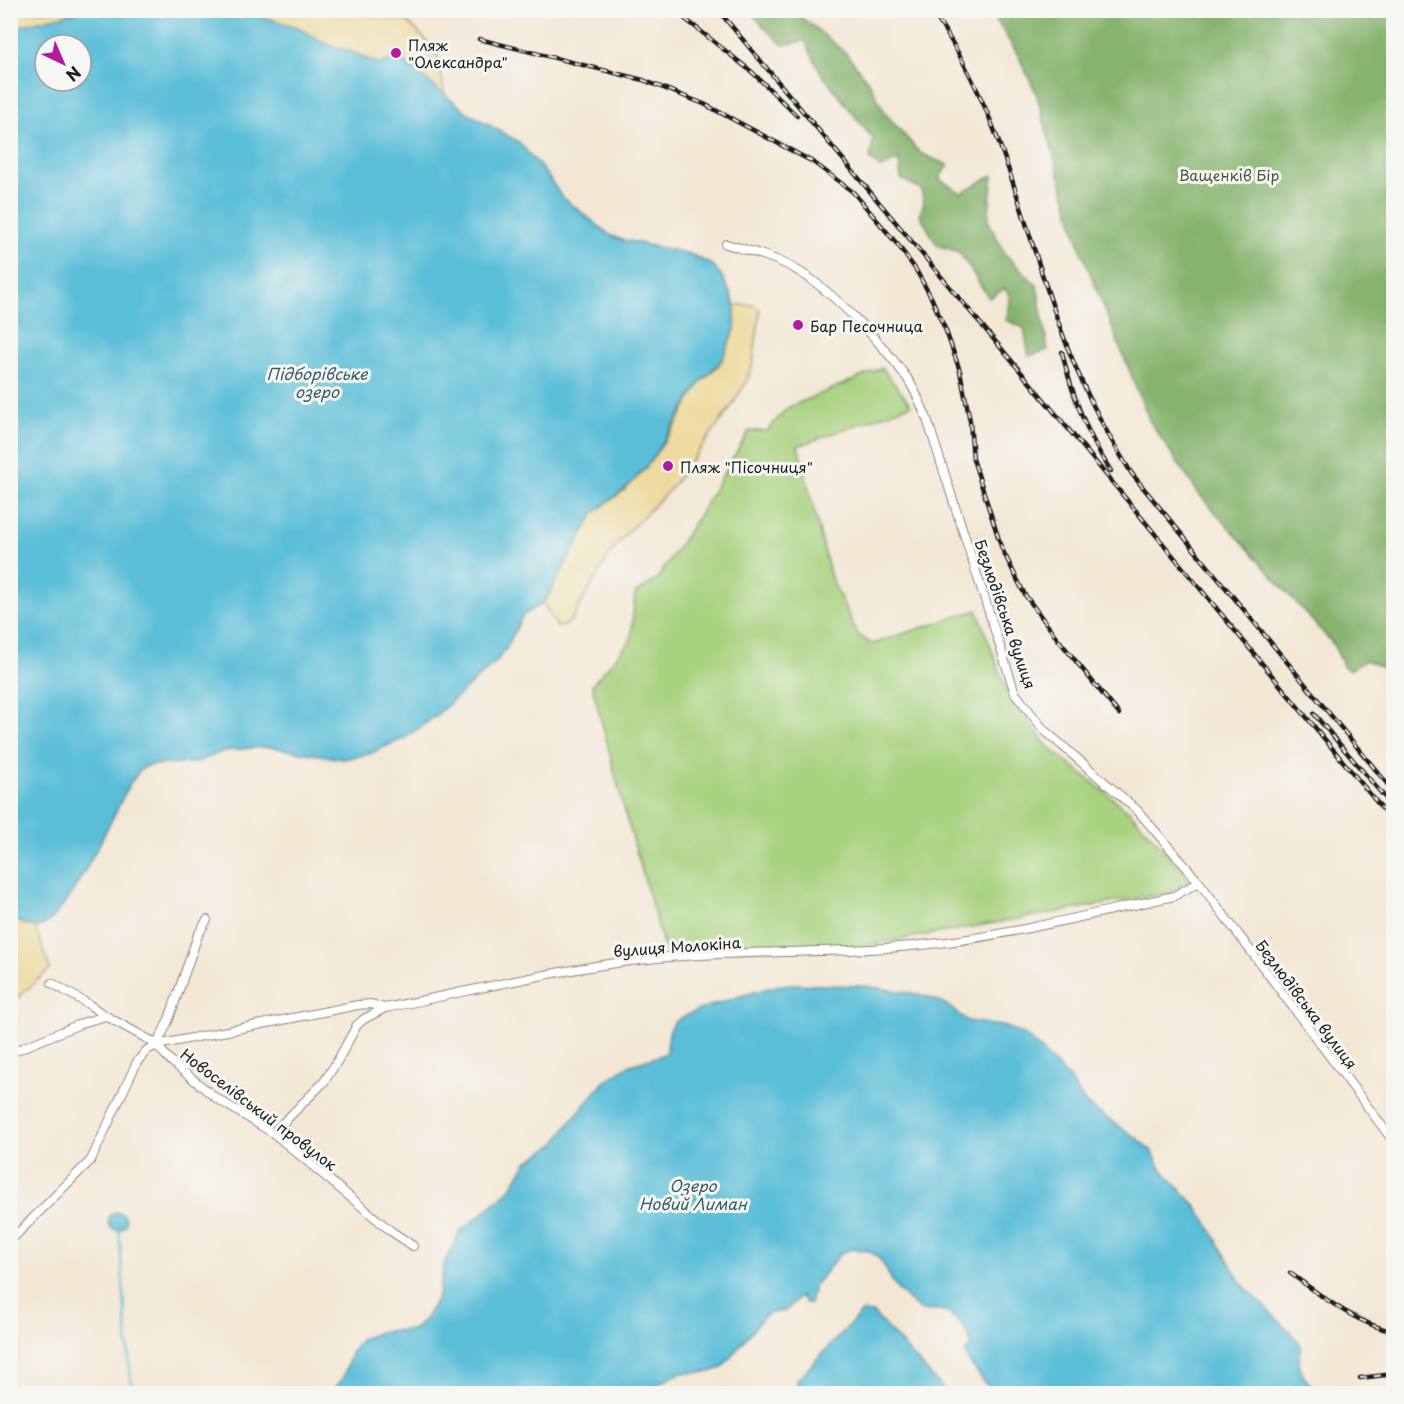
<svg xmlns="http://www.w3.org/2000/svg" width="1404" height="1404" font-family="'Playpen Sans',sans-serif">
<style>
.green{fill:#a8d27e;stroke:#62774d;stroke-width:1.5}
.forest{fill:#86b46d;stroke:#516844;stroke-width:1.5}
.sand{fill:#eeda9e;stroke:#857b5d;stroke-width:1.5}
.water{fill:#5abed8;stroke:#3b6d7a;stroke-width:1.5;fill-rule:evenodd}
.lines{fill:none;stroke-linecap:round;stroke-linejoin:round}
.stream{stroke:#5abed8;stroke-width:2}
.street-casing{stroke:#888278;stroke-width:10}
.street{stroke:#fff;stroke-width:8}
.rail-casing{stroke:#1c1c1c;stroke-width:4.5}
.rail{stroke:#f6f6f2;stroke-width:2;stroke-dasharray:7;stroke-linecap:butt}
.poi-dot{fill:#b5179e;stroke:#f6f6f2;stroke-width:2}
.labels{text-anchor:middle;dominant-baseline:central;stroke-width:6;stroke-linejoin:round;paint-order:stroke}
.poi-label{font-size:15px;fill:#1c1c1c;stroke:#f6f6f2;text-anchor:start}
.park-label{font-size:15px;fill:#4d5c3e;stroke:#f6f6f2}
.street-label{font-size:15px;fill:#1c1c1c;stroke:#f6f6f2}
.water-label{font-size:16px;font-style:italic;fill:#355d67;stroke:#f6f6f2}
</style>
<rect width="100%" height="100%" fill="#f6f6f2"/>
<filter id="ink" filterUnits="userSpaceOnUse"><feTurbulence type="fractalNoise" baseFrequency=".0167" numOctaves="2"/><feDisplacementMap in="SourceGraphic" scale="12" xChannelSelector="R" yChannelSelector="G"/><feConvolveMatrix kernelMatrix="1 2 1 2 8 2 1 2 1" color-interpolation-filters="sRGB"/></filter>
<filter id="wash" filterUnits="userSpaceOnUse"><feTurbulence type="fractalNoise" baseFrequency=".008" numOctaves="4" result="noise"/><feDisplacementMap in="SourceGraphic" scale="24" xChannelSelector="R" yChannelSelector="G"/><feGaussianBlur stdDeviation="1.35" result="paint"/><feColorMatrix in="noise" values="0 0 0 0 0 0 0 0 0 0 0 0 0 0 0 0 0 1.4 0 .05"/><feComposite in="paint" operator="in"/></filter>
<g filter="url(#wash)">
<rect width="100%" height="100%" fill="#f3e7d4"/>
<polygon class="green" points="882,368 911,405 798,446 831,578 858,635 872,644 977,610 1008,694 1047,746 1131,813 1191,880 1172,892 852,948 665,951 623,805 592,685 631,640 635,594 657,579 696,520 749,431 767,431 787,408"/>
<g class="forest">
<polygon points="750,11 792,11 813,26 847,54 870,84 885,113 920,153 948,165 939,179 961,193 993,175 988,220 1005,254 1037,285 1048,350 1029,356 1024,328 1006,320 1010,301 1006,288 989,298 959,252 937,245 920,215 924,202 921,189 901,179 899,160 880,168 870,159 873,139 821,73 805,41 783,45 765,28"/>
<polygon points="991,11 1393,11 1393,673 1366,660 1350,670 1344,667 1333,644 1199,494 1150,422 1080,248 1036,93 1018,55"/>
</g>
<g class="sand">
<polygon points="11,11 85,11 11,28"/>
<polygon points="244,11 342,11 407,21 437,51 445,95 404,62 392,60 382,63 373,62 350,51 326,44 300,28"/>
<polygon points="735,305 753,305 760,310 753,363 746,383 729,410 671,488 626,534 610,554 572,619 565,626 557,627 543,603 594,513 625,490 644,470 676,425 700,383 718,366 735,329"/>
<polygon points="10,918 35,927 50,969 11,1003"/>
</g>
<g class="water">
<path d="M85 10 244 11 299 28 326 44 350 51 373 62 382 63 395 60 404 62 468 113 519 142 547 175 561 196 610 235 619 239 690 254 713 265 721 275 733 299 735 310V329L722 360 700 383 651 461 632 483 594 513 548 596 541 605 523 615 507 647 496 662 432 719 404 738 369 754 343 759 270 747 251 748 225 751 194 763 149 765 141 769 131 782C116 809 66 920 41 926 31 929 20 922 10 918L11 28ZM45 45H81V81H45Z"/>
<path d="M790 984 866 986 918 994 942 1002 968 1021 1007 1027 1028 1037 1069 1078 1086 1104 1138 1139 1151 1150 1162 1170 1194 1204 1205 1219 1241 1283 1297 1339C1304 1349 1297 1356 1300 1367 1302 1378 1312 1386 1321 1393H993L966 1358 965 1353 971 1346C971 1333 953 1311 939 1310 933 1309 928 1313 921 1310 913 1306 906 1298 900 1292 888 1280 886 1260 871 1252 861 1248 848 1248 840 1254L814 1286 810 1303H805L801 1296 785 1311 770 1313 763 1317 722 1368 710 1372 680 1373 660 1383 648 1393H332L343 1377 352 1351 361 1339 383 1331 410 1330 416 1328 425 1318 437 1299 445 1261 460 1232 509 1191 527 1162 556 1143 570 1122 604 1082 628 1066 665 1054C670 1045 666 1031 674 1023 683 1012 773 985 790 984Z"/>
<circle cx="117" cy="1221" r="9"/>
<polygon points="862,1312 873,1313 947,1393 800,1393 796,1389 797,1380"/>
</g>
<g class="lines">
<polyline class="stream" points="119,1230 129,1361 133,1394"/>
</g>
</g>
<g filter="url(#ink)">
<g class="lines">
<defs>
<g id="street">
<path d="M726 244C750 251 774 257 795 269 831 289 883 344 907 378 916 391 921 405 927 419L1015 693 1044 730 1137 810 1199 882 1394 1142"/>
<polyline points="52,983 88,1004 106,1016 153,1042 172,1062 216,1098 273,1133 391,1231 413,1246"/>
<polyline points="157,1045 169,1019 198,935 207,920"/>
<polyline points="10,1053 85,1022 106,1016"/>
<polyline points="273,1133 324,1082 338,1060 357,1025 364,1019 385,1008"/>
<path d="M10 1241 91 1160 137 1062 147 1050 157 1045 358 1005 371 1004 385 1008C476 990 566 967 658 958 754 949 850 955 947 942 1023 932 1099 912 1174 896L1199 882"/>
</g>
</defs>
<use href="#street" class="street-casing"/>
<use href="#street" class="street"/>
<defs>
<g id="rail">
<polyline points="674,10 752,72 797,116"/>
<polyline points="718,10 1036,390 1394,823"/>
<path d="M931 10C1003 111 1021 223 1063 335 1081 385 1104 430 1132 474L1394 792"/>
<polyline points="479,39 643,80 704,104 813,162 853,192 898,245 916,270 931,297 946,331 960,371 970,421 973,459 1002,549 1025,595 1057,638 1119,714"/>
<path d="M1062 352C1072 395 1086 434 1111 471"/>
<polyline points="1314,714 1394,808"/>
<path d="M1290 1273C1323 1297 1353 1322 1394 1332"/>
<polyline points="1360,1378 1394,1374"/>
</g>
</defs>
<use href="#rail" class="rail-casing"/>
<use href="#rail" class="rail"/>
</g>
</g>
<g class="poi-dot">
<circle cx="396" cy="53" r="6"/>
<circle cx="798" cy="325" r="6"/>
<circle cx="668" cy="466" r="6"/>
</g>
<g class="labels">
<g class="poi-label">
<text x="408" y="44">Пляж<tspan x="408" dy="17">"Олександра"</tspan></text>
<text x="810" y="325">Бар Песочница</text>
<text x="680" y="466">Пляж "Пісочниця"</text>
</g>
<g class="park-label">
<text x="1229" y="174">Ващенків Бір</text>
</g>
<g class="street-label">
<text transform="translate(1006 614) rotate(71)">Безлюдівська вулиця</text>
<text transform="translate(677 946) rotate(-4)">вулиця Молокіна</text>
<text transform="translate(1307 1004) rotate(53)">Безлюдівська вулиця</text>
<text transform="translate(259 1109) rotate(37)">Новоселівський провулок</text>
</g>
<g class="water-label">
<text x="317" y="373">Підборівське<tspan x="317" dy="18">озеро</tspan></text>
<text x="693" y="1185">Озеро<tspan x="693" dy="18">Новий Лиман</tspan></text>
</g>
</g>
<rect width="1404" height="1404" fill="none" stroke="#f6f6f2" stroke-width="36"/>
<g transform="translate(63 63) rotate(136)"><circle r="28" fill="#f6f6f2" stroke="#9f9f9c" stroke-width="1.5"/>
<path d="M0-4.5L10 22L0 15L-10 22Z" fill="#b5179e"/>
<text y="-9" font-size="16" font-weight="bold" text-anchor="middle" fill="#1c1c1c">N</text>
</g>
</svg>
